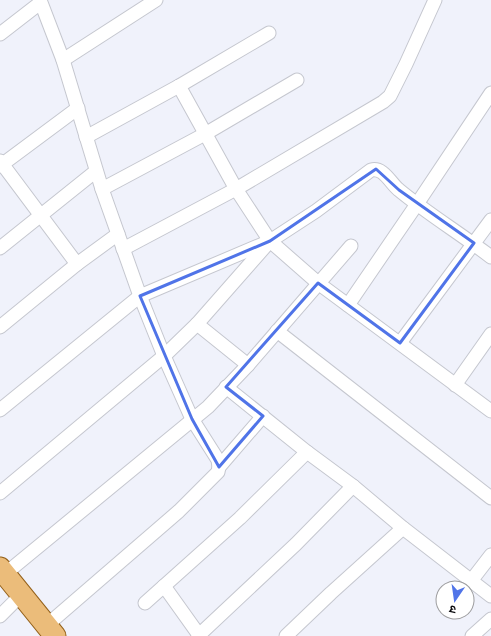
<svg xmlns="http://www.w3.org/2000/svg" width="491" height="636" font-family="'Space Grotesk','Noto Sans Devanagari',sans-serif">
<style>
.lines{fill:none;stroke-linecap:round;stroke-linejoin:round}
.street-casing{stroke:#c5c7cf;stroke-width:15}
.primary-casing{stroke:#94611b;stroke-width:23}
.street{stroke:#fff;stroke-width:13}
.primary{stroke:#ebbc7a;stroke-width:21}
.marked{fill:none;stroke:#5074e8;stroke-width:3;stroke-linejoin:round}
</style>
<rect width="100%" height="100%" fill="#f0f2fb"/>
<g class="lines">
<defs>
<g id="street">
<polyline points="40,0 63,60 102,189 140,296 164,356 192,419 218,460 219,467 218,472 179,511 46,626"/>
<polyline points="0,34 40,3"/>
<polyline points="63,60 156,0"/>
<polyline points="86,137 179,86 269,33"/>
<polyline points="0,161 77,264"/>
<polyline points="0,166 78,108"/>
<polyline points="102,189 205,134 297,80"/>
<polyline points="270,241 318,283 491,411"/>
<polyline points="0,248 96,171"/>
<polyline points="123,249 236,189 383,102 390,96 406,64 435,0"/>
<polyline points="348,305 417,204 491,93"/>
<polyline points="197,324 248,365"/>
<polyline points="0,327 77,264 118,234"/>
<polyline points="277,331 491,498"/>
<polyline points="400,343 491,220"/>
<polyline points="455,385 491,334"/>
<polyline points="226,387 307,452 353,486 403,528 491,596"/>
<path d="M0 410 140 296 270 241 316 211 371 170C384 167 390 183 399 190 428 214 461 234 491 257"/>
<polyline points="219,467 263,416"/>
<polyline points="0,493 164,356 197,324 270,241 236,189 179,86"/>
<polyline points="5,574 208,407 248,365 351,246"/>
<polyline points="471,581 491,555"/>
<polyline points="164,586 199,635"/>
<polyline points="145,603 240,518 307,452"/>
<polyline points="0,616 21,595"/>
<polyline points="198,636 296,544 353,486"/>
<polyline points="286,636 331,593 403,528"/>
<polyline points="472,636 491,619"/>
</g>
<polyline id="primary" points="0,568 55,636"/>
</defs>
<use href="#street" class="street-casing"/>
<use href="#primary" class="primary-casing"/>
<use href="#street" class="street"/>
<use href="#primary" class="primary"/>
</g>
<path class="marked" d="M376 169 399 190 474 243 400 343 318 283 226 387 263 416 219 467 192 419 140 296 270 241Z"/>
<g transform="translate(455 600) rotate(193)"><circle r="19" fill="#ffffff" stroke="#9d9d9f"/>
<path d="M0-3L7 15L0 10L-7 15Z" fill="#5074e8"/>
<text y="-6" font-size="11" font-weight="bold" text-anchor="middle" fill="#0b0b0e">उ</text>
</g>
</svg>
